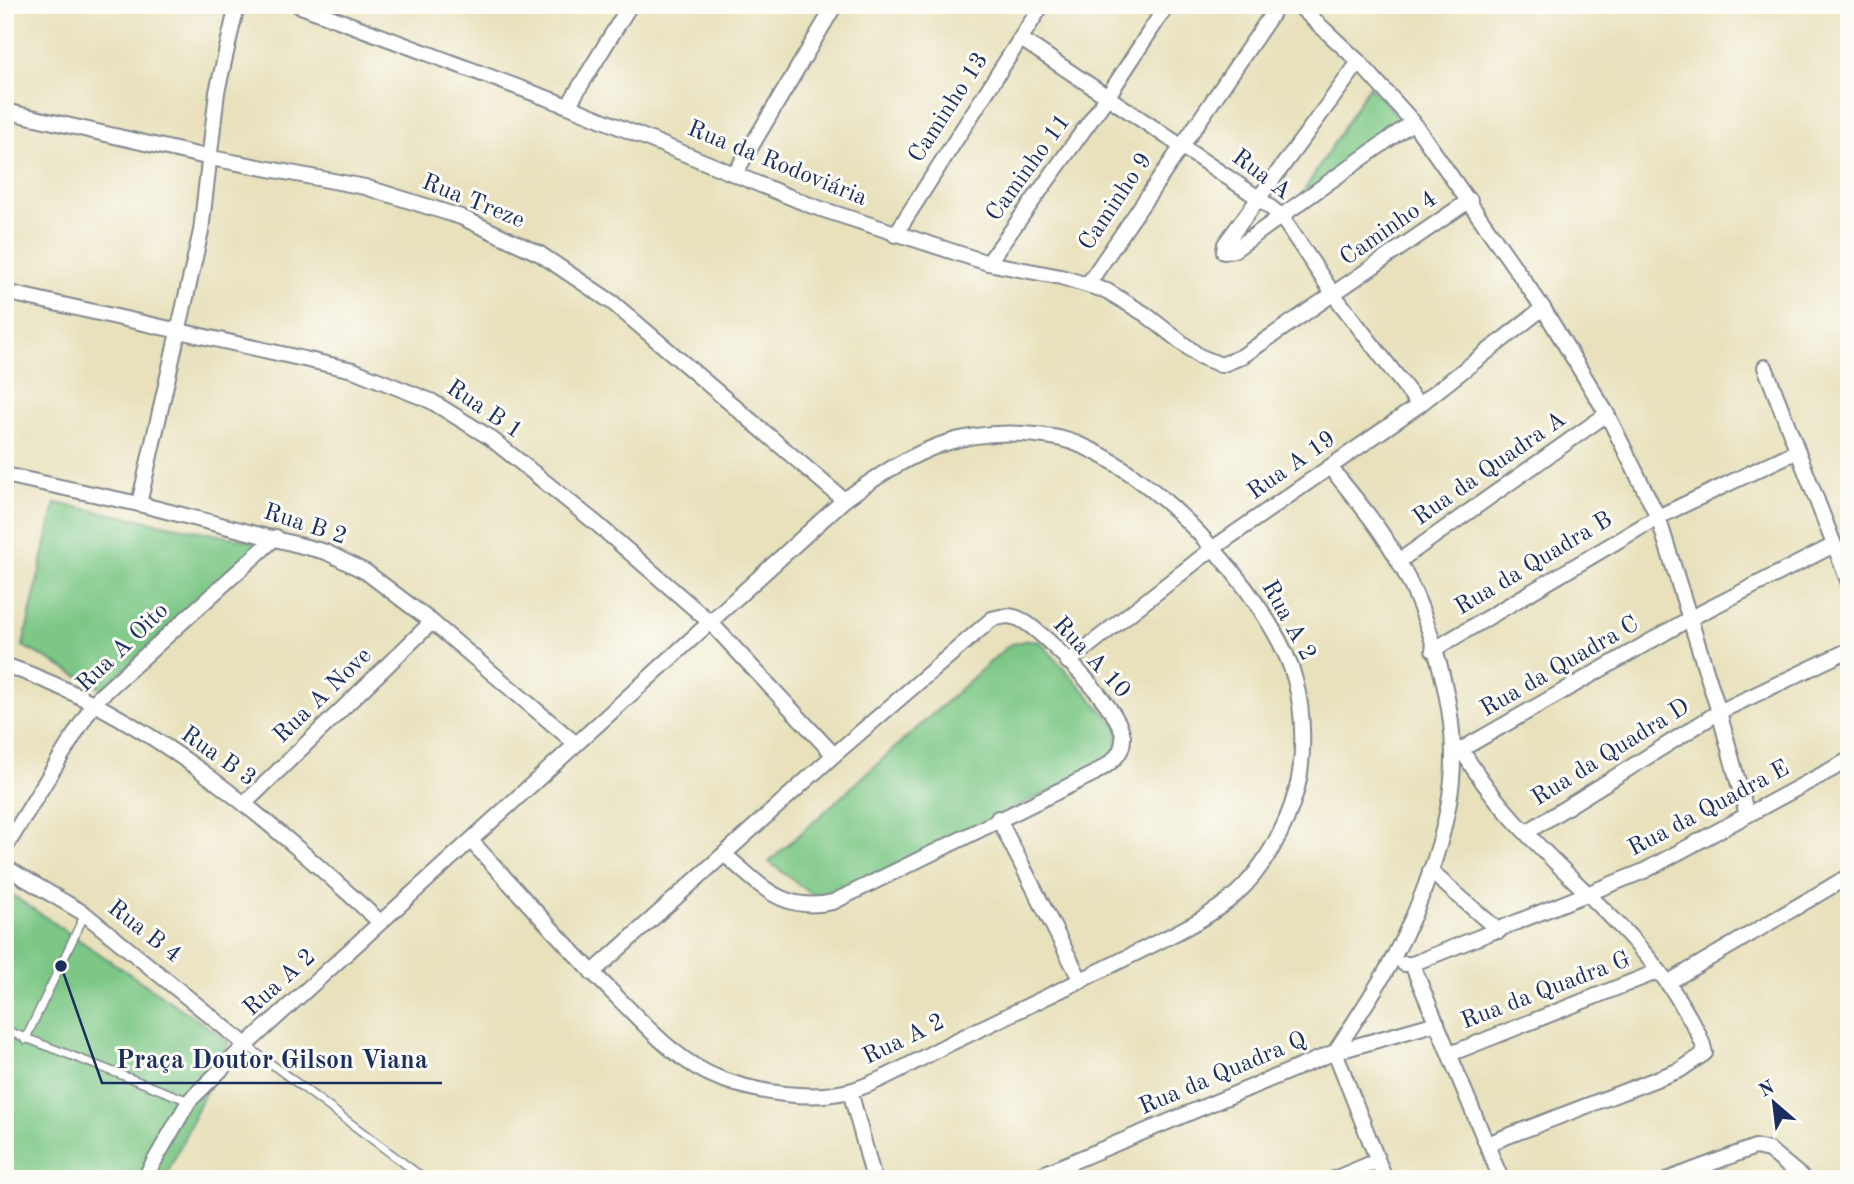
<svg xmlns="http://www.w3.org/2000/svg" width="1854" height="1184" font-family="'Old Standard TT',serif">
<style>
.green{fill:#7cc785;stroke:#4c7b72;stroke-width:2}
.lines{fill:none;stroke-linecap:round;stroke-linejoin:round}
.service-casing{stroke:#82888d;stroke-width:10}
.minor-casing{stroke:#82888d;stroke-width:18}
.service{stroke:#fff;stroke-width:7}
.minor{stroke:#fff;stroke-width:14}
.labels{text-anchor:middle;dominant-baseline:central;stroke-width:6;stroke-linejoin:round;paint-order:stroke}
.street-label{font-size:24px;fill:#1b2f5e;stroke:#fdfcf7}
.leader{fill:none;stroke:#1b2f5e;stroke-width:2.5}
.callout-dot{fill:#1b2f5e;stroke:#fdfcf7;stroke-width:2.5}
.callout-label{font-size:26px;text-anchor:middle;font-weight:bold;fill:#1b2f5e;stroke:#fdfcf7;stroke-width:6;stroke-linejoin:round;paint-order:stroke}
</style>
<rect width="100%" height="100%" fill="#fdfcf7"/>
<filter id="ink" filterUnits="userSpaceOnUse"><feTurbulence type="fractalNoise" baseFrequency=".0143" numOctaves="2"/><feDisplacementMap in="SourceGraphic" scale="14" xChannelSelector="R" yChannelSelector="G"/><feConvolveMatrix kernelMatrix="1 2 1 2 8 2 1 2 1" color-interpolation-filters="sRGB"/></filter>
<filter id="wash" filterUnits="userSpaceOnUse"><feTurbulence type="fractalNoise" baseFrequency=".00686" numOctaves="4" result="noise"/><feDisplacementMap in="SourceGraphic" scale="28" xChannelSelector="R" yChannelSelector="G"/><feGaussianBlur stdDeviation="1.57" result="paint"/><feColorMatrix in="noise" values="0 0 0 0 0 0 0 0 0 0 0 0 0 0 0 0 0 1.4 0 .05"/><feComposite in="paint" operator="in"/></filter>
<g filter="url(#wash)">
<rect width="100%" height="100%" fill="#e8e1bc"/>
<g class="green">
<polygon points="1369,86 1403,122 1299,199"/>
<polygon points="55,503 266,544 102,689 23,646"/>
<polygon points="1028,640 1040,642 1119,729 1114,760 821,901 769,862 1009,645"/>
<polygon points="5,890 229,1041 165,1179 5,1179"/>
</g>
</g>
<g filter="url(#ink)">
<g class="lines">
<defs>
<g id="service">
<polyline points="5,1030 189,1101"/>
<polyline points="25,1040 85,914"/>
<polyline points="246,1045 425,1179"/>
</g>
<g id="minor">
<polyline points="298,5 568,106 812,206 988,263 1061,277 1107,291 1145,314 1199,356 1221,365 1241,357 1470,200"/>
<polyline points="1298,5 1359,62 1413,122 1543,308 1607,414 1658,517 1719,712 1747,815"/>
<polyline points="1021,39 1260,199 1281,216 1334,295 1419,405"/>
<polyline points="1359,62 1225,244 1224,252 1234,250 1413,122"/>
<polyline points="568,106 630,5"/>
<polyline points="5,111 211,158 365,187 461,217 540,254 613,303 844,500"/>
<polyline points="736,172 835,5"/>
<polyline points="895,235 1042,5"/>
<polyline points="988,263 1106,99 1167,5"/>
<polyline points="1088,284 1278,5"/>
<polyline points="5,292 353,370 431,401 489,437 597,524 711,623 834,755"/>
<polyline points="1765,367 1849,583"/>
<path d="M1330 467C1354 497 1381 528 1399 562 1428 613 1453 696 1453 755 1454 821 1422 904 1391 962 1374 993 1354 1022 1335 1052L1385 1179"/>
<polyline points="5,475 139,504 326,552 366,572 432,622 575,743"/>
<polyline points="139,504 201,231 217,92 237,5"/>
<polyline points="1399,561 1607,414"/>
<polyline points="1433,650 1658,517 1797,451"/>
<polyline points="1068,662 1212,549 1419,405 1543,308"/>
<path d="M5 665C151 715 268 820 380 922"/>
<path d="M1462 750C1519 850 1628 910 1685 1010 1693 1024 1702 1037 1705 1053L1680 1070 1487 1144"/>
<polyline points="1455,753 1689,619 1834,545"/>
<polyline points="245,803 432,622"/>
<polyline points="998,818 1081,981"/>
<polyline points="1527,832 1719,712 1849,650"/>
<polyline points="5,848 95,701 276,537"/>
<polyline points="5,867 85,914 246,1045"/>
<polyline points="1430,871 1499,931"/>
<polyline points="1404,964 1412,964 1501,1179"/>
<polyline points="1412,964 1644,871 1849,760"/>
<path d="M592 973 834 755 992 619C1003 616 1012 614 1023 621 1046 634 1125 713 1123 739 1123 757 1106 766 1093 774L833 902C782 913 762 886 725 855"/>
<polyline points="1669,982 1849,876"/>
<polyline points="1450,1054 1659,971"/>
<polyline points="850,1091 874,1179"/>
<path d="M144 1179 189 1101 246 1045 844 500C915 450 962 423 1052 437 1139 450 1273 597 1295 680 1304 713 1305 759 1296 792 1286 828 1263 870 1235 895 1208 919 1169 936 1138 952 1076 983 1013 1013 951 1043 924 1056 876 1085 849 1091 810 1101 759 1093 721 1079 680 1064 650 1030 620 1000 568 949 521 895 472 842"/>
<polyline points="1031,1179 1335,1052 1437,1023"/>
<polyline points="1334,1179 1377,1161"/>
<polyline points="1669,1179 1755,1147 1769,1150 1804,1179"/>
</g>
</defs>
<use href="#service" class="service-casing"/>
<use href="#minor" class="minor-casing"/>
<use href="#service" class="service"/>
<use href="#minor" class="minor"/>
</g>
</g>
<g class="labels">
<g class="street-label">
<text transform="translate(949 108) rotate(-57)">Caminho 13</text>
<text transform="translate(777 164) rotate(22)">Rua da Rodoviária</text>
<text transform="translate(1029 168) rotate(-54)">Caminho 11</text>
<text transform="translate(1261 175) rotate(37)">Rua A</text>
<text transform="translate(473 202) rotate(22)">Rua Treze</text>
<text transform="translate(1116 202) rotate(-56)">Caminho 9</text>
<text transform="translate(1389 229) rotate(-35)">Caminho 4</text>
<text transform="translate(484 410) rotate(34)">Rua B 1</text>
<text transform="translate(1292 466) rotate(-35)">Rua A 19</text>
<text transform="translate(1490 469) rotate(-35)">Rua da Quadra A</text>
<text transform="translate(305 525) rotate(18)">Rua B 2</text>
<text transform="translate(1534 564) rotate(-31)">Rua da Quadra B</text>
<text transform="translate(1288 621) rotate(61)">Rua A 2</text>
<text transform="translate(123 648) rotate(-44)">Rua A Oito</text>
<text transform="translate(1091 658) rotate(47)">Rua A 10</text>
<text transform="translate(1560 667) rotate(-30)">Rua da Quadra C</text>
<text transform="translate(323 696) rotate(-44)">Rua A Nove</text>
<text transform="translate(1611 753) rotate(-32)">Rua da Quadra D</text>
<text transform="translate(218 757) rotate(35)">Rua B 3</text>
<text transform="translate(1709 809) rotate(-28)">Rua da Quadra E</text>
<text transform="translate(144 932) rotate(38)">Rua B 4</text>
<text transform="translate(280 983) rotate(-42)">Rua A 2</text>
<text transform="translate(1546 991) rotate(-21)">Rua da Quadra G</text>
<text transform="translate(904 1040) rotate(-26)">Rua A 2</text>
<text transform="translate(1223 1074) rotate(-23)">Rua da Quadra Q</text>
</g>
</g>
<path class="leader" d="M61 966L102 1083H442"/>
<circle class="callout-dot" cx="61" cy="966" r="7"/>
<g class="callout-label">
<text x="272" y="1068">Praça Doutor Gilson Viana</text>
</g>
<rect width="1854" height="1184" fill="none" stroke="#fdfcf7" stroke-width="28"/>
<g transform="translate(1774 1103) rotate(332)" stroke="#fdfcf7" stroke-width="5" paint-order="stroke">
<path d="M0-5L12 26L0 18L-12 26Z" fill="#1b2f5e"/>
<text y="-10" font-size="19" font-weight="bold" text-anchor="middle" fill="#1b2f5e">N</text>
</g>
</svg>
